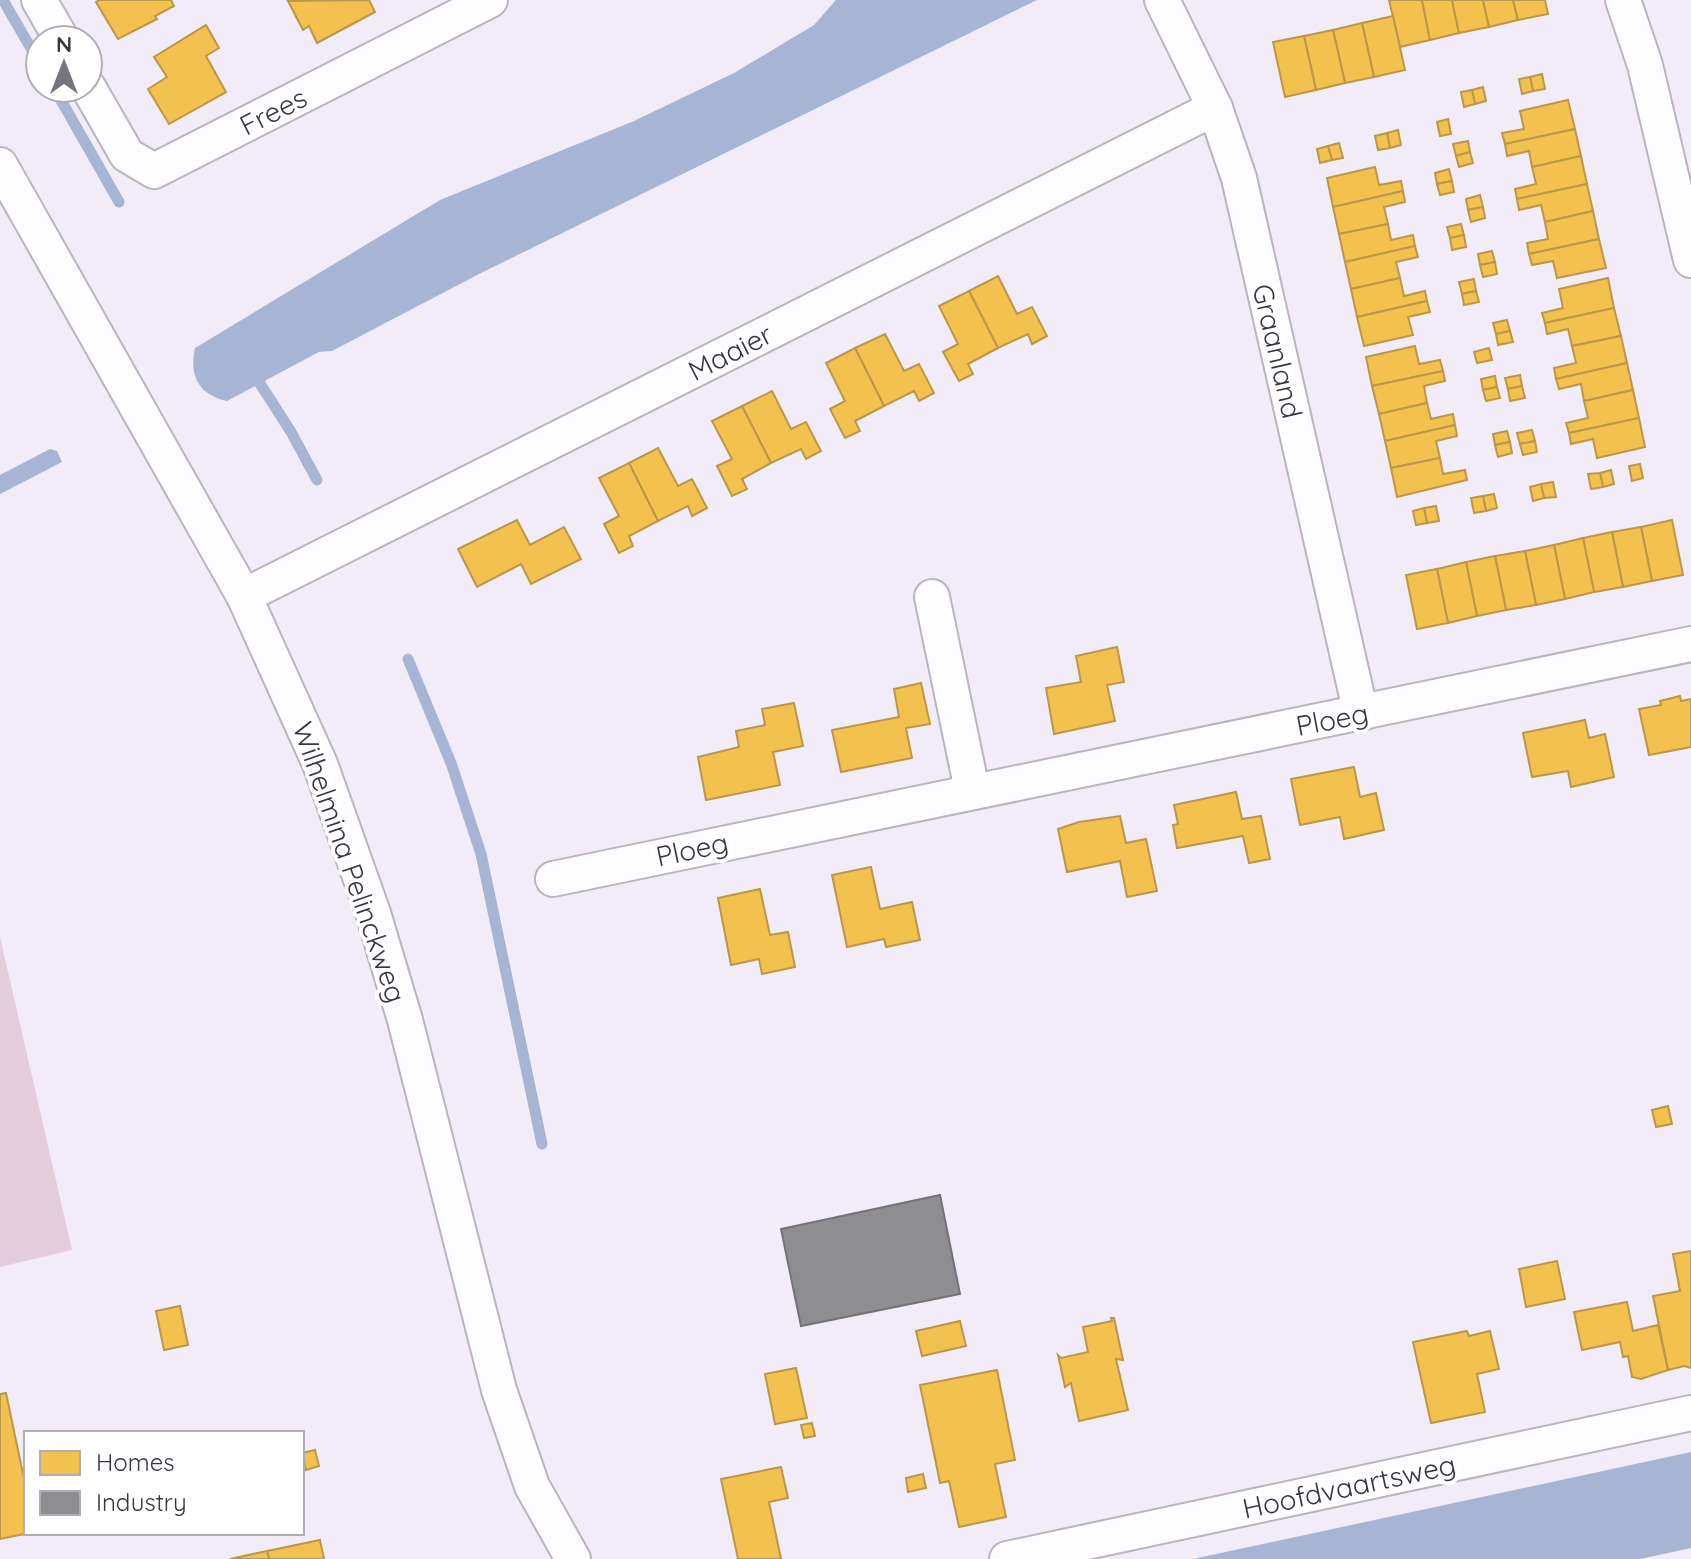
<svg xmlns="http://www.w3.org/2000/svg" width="1691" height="1559" font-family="Quicksand,sans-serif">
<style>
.green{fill:#e4cddb}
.water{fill:#a8b4d4}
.homes{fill:#f2c14e;stroke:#bb974a;stroke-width:2}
.industry{fill:#8d8d92;stroke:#747279;stroke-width:2}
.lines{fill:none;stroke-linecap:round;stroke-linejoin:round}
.stream{stroke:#a8b4d4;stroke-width:11}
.street-casing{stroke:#b9b4be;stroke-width:38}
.street{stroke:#fdfcfe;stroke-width:34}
.labels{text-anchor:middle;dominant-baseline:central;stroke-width:8;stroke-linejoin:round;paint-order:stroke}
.street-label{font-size:28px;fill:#3a3440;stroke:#fff}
</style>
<rect width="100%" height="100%" fill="#f2ecf8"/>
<polygon class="green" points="0,937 72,1250 0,1267"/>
<g class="water">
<path d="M836 0H1037L479 274 332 351 319 352 227 401C198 395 189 375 195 348L440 200 634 121 734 73 814 25Z"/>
<polygon points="50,449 57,451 62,462 0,494 0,475"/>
<polygon points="1691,1452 1691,1548 1640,1559 1193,1559"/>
</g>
<g class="homes">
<polygon points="99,0 171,0 174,6 155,16 157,19 118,39 96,2"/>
<polygon points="369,0 375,12 317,43 309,26 303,30 288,1"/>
<polygon points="1389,0 1422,0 1430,40 1400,47"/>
<polygon points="1422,0 1452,0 1459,33 1430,40"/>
<polygon points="1452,0 1483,0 1489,27 1459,33"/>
<polygon points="1483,0 1513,0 1518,20 1489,27"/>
<polygon points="1513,0 1545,0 1548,14 1518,20"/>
<polygon points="1393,16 1405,70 1374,77 1362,23"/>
<polygon points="1362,23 1374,77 1345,83 1333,30"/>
<polygon points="206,25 219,48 206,56 226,92 169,124 148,89 167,77 154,57"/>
<polygon points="1333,30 1345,83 1316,90 1304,36"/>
<polygon points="1304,36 1316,90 1285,97 1273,42"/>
<polygon points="1542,74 1545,89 1533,91 1530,77"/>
<polygon points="1530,77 1533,91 1522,94 1519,79"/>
<polygon points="1483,87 1486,101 1475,104 1472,90"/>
<polygon points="1472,90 1475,104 1464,107 1461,92"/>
<polygon points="1568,100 1575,129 1505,144 1502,133 1524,129 1520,111"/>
<polygon points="1448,119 1451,134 1440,136 1437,122"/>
<polygon points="1575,129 1581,156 1532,167 1529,151 1507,156 1505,144"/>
<polygon points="1398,130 1401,145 1390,148 1387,133"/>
<polygon points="1387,133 1390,148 1378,150 1375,136"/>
<polygon points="1468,141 1470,152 1456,156 1453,144"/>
<polygon points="1339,143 1343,158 1332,160 1328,146"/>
<polygon points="1328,146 1332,160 1320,163 1317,149"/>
<polygon points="1470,152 1473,163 1459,167 1456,156"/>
<polygon points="1581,156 1587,184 1517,199 1515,189 1536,184 1532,167"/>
<polygon points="1375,167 1379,185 1401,181 1403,191 1333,207 1327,178"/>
<polygon points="1449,169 1452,181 1437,184 1435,173"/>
<polygon points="1452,181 1454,192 1440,195 1437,184"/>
<polygon points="1587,184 1593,211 1545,222 1541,205 1519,210 1517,199"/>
<polygon points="1403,191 1405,202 1384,207 1388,224 1339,234 1333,207"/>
<polygon points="1480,195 1483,207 1468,210 1466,199"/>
<polygon points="1483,207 1485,218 1471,222 1468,210"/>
<polygon points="1593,211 1599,239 1529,254 1527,243 1548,239 1545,222"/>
<polygon points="1388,224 1391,240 1413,235 1415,246 1345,262 1339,234"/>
<polygon points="1461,224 1464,235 1450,238 1447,227"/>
<polygon points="1464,235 1466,247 1452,250 1450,238"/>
<polygon points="1599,239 1606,268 1557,278 1553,261 1532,265 1529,254"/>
<polygon points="1415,246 1418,257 1396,262 1400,278 1351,289 1345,262"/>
<polygon points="1492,251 1495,262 1480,265 1478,254"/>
<polygon points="1495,262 1497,274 1483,277 1480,265"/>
<polygon points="998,276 1017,314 1032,307 1047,336 1032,344 1028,334 998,348 969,291"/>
<polygon points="1400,278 1404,296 1425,291 1427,301 1357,317 1351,289"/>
<polygon points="1608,278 1614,308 1545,323 1542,313 1563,308 1559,289"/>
<polygon points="1474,279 1476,291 1462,294 1459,282"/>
<polygon points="969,291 998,348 968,364 973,374 959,381 943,352 958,344 939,306"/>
<polygon points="1476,291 1479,302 1464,305 1462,294"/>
<polygon points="1427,301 1430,312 1408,317 1413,335 1364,346 1357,317"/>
<polygon points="1614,308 1621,336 1572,346 1568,329 1547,334 1545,323"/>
<polygon points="1507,320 1510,331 1496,334 1493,323"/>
<polygon points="1510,331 1513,342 1498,345 1496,334"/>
<polygon points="885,334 904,371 919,364 934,393 919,401 914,391 884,406 855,348"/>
<polygon points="1621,336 1627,363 1556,379 1554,368 1576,363 1572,346"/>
<polygon points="1415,346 1419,364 1440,360 1443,371 1372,386 1366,357"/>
<polygon points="855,348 884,406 855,421 860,431 845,438 830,409 845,401 826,363"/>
<polygon points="1489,348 1492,360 1477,363 1474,352"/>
<polygon points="1627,363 1633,390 1584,401 1581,384 1559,389 1556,379"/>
<polygon points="1443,371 1445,381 1424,386 1427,403 1379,414 1372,386"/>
<polygon points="1520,375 1522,386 1508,389 1505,378"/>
<polygon points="1495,376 1497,387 1483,390 1481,379"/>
<polygon points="1522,386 1525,398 1510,401 1508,389"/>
<polygon points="1497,387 1500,398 1486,401 1483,390"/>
<polygon points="1633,390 1639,418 1569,433 1566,423 1588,418 1584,401"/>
<polygon points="772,391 791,429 806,422 821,451 806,459 801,449 771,463 742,406"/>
<polygon points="1427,403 1431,419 1453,414 1455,425 1385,441 1379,414"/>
<polygon points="742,406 771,463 742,479 747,489 732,496 717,466 732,459 712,421"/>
<polygon points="1639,418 1645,447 1597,458 1593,439 1571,444 1569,433"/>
<polygon points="1455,425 1457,436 1436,441 1440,458 1391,468 1385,441"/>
<polygon points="1532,430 1535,441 1520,444 1517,433"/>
<polygon points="1507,431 1510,442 1495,445 1493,434"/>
<polygon points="1535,441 1537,452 1523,455 1520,444"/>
<polygon points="1510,442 1512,453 1498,457 1495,445"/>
<polygon points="658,448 678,486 692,479 707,508 692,516 688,506 658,521 629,463"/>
<polygon points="1440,458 1443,474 1465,470 1467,480 1397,497 1391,468"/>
<polygon points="629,463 658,521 629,536 633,546 619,553 604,524 619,516 599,478"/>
<polygon points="1640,464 1643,478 1632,481 1629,466"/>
<polygon points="1611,470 1614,484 1603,487 1600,473"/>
<polygon points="1600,473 1603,487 1591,489 1588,474"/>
<polygon points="1553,482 1556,497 1544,498 1541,484"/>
<polygon points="1541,484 1544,498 1533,501 1530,487"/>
<polygon points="1494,494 1497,508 1486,511 1483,496"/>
<polygon points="1483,496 1486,511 1474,513 1471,498"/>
<polygon points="1436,506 1439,521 1427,523 1424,508"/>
<polygon points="1424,508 1427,523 1416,525 1413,511"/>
<polygon points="517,520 530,545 564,527 581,559 531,584 521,564 477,587 458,549"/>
<polygon points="1672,520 1683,575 1652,581 1641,527"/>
<polygon points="1641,527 1652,581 1623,587 1612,532"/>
<polygon points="1612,532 1623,587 1594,592 1583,538"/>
<polygon points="1583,538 1594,592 1565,599 1554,545"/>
<polygon points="1554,545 1565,599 1536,605 1525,551"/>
<polygon points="1525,551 1536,605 1506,610 1495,556"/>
<polygon points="1495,556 1506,610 1477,616 1466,562"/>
<polygon points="1466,562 1477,616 1448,623 1437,569"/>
<polygon points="1437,569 1448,623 1417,629 1406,575"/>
<polygon points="1117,647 1124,682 1107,685 1115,721 1054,734 1046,688 1081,682 1076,656"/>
<polygon points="921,683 930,724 906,728 912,758 841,772 832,730 899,717 894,689"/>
<polygon points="1680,696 1681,701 1691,699 1691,747 1649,755 1639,709 1661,705 1660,701"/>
<polygon points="794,703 803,746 773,752 780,785 706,800 698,757 739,747 736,731 765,725 762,709"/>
<polygon points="1585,720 1589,738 1605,734 1614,777 1571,787 1568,771 1532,777 1523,733"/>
<polygon points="1354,767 1360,797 1376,793 1384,830 1344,839 1340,817 1300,825 1291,779"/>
<polygon points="1236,792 1242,819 1261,816 1270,859 1249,863 1243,836 1177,848 1173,825 1178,824 1174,805"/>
<polygon points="1120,816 1126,843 1146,839 1157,891 1127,897 1120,861 1067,872 1058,829 1079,822"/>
<polygon points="871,867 880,909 912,902 920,940 886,947 884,939 847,947 832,875"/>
<polygon points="760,889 770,935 788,932 795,967 762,974 759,959 731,965 718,898"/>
<polygon points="1668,1106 1672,1124 1656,1127 1652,1110"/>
<polygon points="1691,1251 1691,1368 1684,1366 1668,1370 1653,1296 1680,1291 1673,1254"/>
<polygon points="1557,1261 1565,1299 1526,1307 1519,1269"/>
<polygon points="1627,1302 1633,1331 1658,1325 1668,1370 1641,1379 1632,1377 1628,1356 1623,1357 1620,1342 1582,1350 1574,1312"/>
<polygon points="180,1306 188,1345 164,1350 156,1311"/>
<polygon points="1111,1318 1114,1318 1123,1360 1116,1359 1128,1410 1079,1421 1071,1383 1065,1387 1058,1355 1061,1358 1088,1352 1083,1327 1112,1321"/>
<polygon points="960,1321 966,1346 922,1356 916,1331"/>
<polygon points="1467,1331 1469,1336 1490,1331 1499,1369 1477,1374 1485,1412 1431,1423 1413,1342"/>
<polygon points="796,1368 807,1418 775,1424 765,1374"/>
<polygon points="997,1370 1015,1460 995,1464 1006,1517 959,1527 949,1481 940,1483 920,1385"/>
<polygon points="6,1393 26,1488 26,1533 29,1533 0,1539 0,1394"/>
<polygon points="812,1423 815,1436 804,1438 801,1425"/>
<polygon points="315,1450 319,1466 306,1470 302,1453"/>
<polygon points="781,1467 788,1498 769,1502 781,1559 738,1559 721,1479"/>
<polygon points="923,1474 926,1488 908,1492 906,1478"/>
<polygon points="320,1540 324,1559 269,1559 267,1551"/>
<polygon points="267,1551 269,1559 230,1559"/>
</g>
<polygon class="industry" points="940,1195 960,1294 801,1326 781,1229"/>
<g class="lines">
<g class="stream">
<polyline points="3,0 40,64"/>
<polyline points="54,88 119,202"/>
<polyline points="259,382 291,432 317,480"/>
<polyline points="408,659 451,763 481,854 542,1144"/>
</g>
<defs>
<g id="street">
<polyline points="39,0 62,40"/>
<polyline points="1162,0 1215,108 1239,178 1361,714"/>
<polyline points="1623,0 1645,65 1691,260"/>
<polyline points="88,87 127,155 154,171 490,0"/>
<polyline points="0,165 244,596 320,764 373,913 405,1020 499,1390 532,1486 573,1559"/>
<polyline points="244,596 1215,108"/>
<polyline points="932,597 972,790"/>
<polyline points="553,879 1691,644"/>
<polyline points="1007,1559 1691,1413"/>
</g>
</defs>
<use href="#street" class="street-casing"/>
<use href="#street" class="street"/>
</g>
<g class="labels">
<g class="street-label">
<text transform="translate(273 111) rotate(-27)">Frees</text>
<text transform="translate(1278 351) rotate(77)">Graanland</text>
<text transform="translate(730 352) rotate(-27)">Maaier</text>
<text transform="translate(1332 719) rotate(-11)">Ploeg</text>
<text transform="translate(692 849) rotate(-12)">Ploeg</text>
<text transform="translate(350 862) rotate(71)">Wilhelmina Pelinckweg</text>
<text transform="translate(1349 1486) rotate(-12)">Hoofdvaartsweg</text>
</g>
</g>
<rect x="24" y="1431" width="280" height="104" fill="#ffffff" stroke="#b0aeb3" stroke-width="2"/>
<rect x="40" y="1451" width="40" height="24" fill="#f2c14e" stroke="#b0aeb3" stroke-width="2"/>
<text x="96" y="1471" font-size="24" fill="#3a3440">Homes</text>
<rect x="40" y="1491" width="40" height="24" fill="#8d8d92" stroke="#b0aeb3" stroke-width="2"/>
<text x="96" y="1511" font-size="24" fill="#3a3440">Industry</text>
<g transform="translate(64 64)"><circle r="38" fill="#ffffff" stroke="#b0aeb3" stroke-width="2"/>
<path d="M0-6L14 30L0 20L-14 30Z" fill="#7a7480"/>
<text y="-12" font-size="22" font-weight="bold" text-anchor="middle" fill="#3a3440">N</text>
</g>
</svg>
